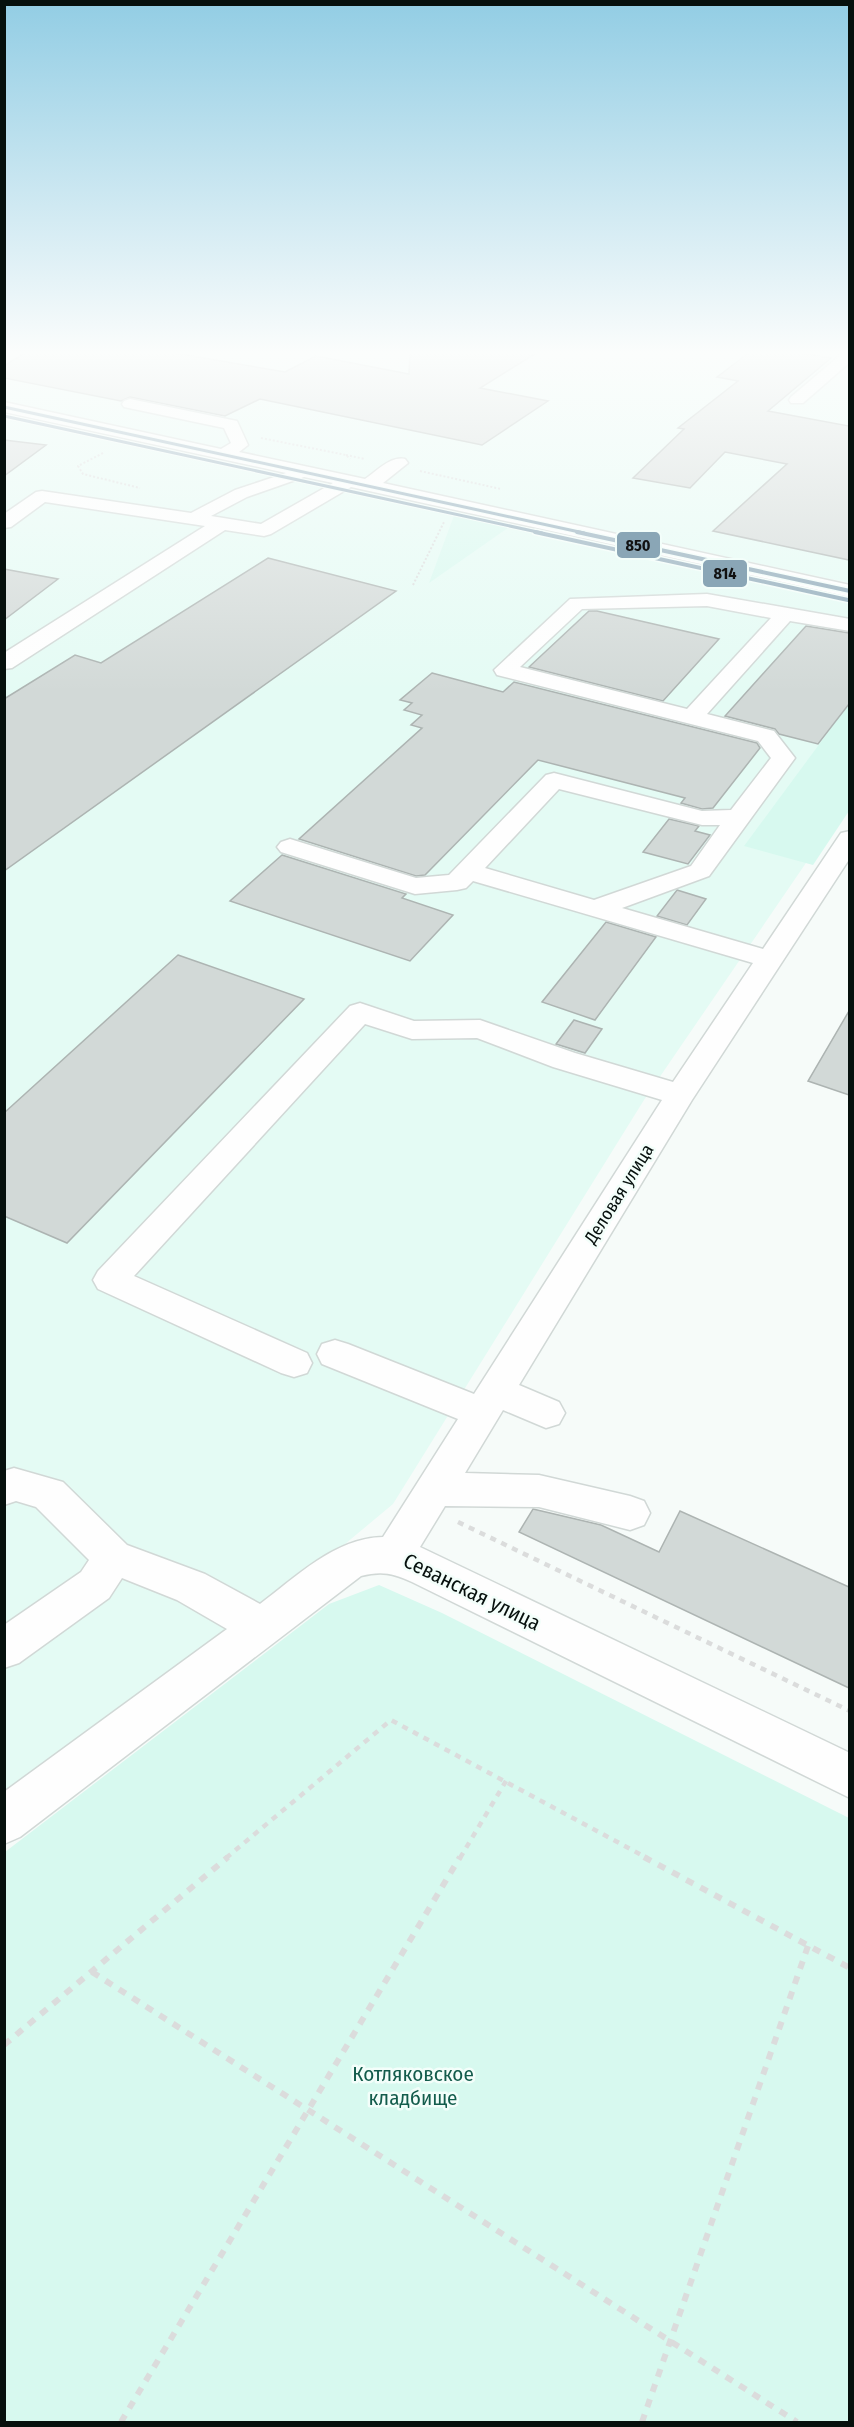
<svg xmlns="http://www.w3.org/2000/svg" width="854" height="2427" font-family="'Fira Sans Condensed',sans-serif">
<style>
.built{fill:#e4fbf4}
.green{fill:#d7f9ef}
.building{fill:#d2d9d7;stroke:#adb4b2;stroke-width:1.5}
.lines{fill:none;stroke-linecap:round;stroke-linejoin:round}
.minor-casing{stroke:#d1d8d6;stroke-width:3}
.path-far2{stroke:#dbdcdc;stroke-width:2;stroke-dasharray:2 2;stroke-linecap:butt}
.path-far1{stroke:#dbdcdc;stroke-width:4.5;stroke-dasharray:6 6;stroke-linecap:butt}
.path{stroke:#dbdcdc;stroke-width:6;stroke-dasharray:8 8;stroke-linecap:butt}
.minor{fill:#fefefe;fill-rule:evenodd}
.bus-1-far1-casing{stroke:#f3fefa;stroke-width:5}
.bus-1-casing{stroke:#f3fefa;stroke-width:7}
.bus-2-far1-casing{stroke:#f3fefa;stroke-width:5}
.bus-2-casing{stroke:#f3fefa;stroke-width:7}
.bus-1-far1{stroke:#8aa6b6;stroke-width:3}
.bus-1{stroke:#8aa6b6;stroke-width:4}
.bus-2-far1{stroke:#8aa6b6;stroke-width:3}
.bus-2{stroke:#8aa6b6;stroke-width:4}
.labels{text-anchor:middle;dominant-baseline:central;stroke-width:5;stroke-linejoin:round;paint-order:stroke}
.street-label{font-size:18px;fill:#06100d;stroke:#f3fefa}
.near-street-label{font-size:21px;fill:#06100d;stroke:#f3fefa}
.near-park-label{font-size:21px;fill:#135c4c;stroke:#f3fefa}
.line-badge{stroke:#f3fefa;stroke-width:2}
.pale-badge-label{font-size:16px;text-anchor:middle;font-weight:bold;fill:#111}
</style>
<rect width="100%" height="100%" fill="#f6fbf9"/>
<g class="built">
<polygon points="5,352 849,352 849,583 5,401"/>
<polygon points="4,417 65,427 567,533 850,598 849,800 644,1100 393,1504 339,1549 4,1795"/>
</g>
<g class="green">
<polygon points="456,510 515,523 429,583"/>
<polygon points="849,704 849,811 813,865 744,846"/>
<polygon points="379,1585 442,1613 849,1818 849,2422 5,2422 5,1852 329,1604"/>
</g>
<g class="building">
<polygon points="26,352 169,352 285,372 316,356 409,374 410,352 538,352 480,388 548,401 482,445 260,399 225,416 130,397 121,401 4,378 4,366"/>
<polygon points="750,352 795,352 831,358 768,411 849,426 849,560 713,531 787,464 725,452 690,488 633,478 684,429 678,428 738,381 717,377"/>
<polygon points="4,440 46,445 4,476"/>
<polygon points="268,558 396,591 4,871 4,699 75,655 101,663"/>
<polygon points="4,569 58,579 4,620"/>
<polygon points="589,611 597,611 719,639 663,701 529,667"/>
<polygon points="806,626 849,633 849,704 818,744 779,734 775,729 725,716"/>
<polygon points="432,673 503,692 514,682 757,743 760,748 713,808 702,809 681,803 685,798 538,760 425,875 416,876 299,839 422,728 411,725 422,715 404,710 412,703 400,700"/>
<polygon points="669,819 699,826 695,831 710,835 688,864 643,852"/>
<polygon points="282,855 406,894 402,898 453,915 410,961 230,901"/>
<polygon points="677,890 706,899 687,925 657,916"/>
<polygon points="606,922 656,937 595,1020 542,1002"/>
<polygon points="178,955 304,999 67,1243 4,1216 4,1113"/>
<polygon points="849,1011 849,1095 808,1081"/>
<polygon points="574,1020 602,1029 585,1053 556,1044"/>
<polygon points="533,1509 601,1525 659,1552 680,1511 849,1587 849,1688 519,1532"/>
</g>
<g class="lines">
<defs>
<g id="minor">
<polygon points="844,352 850,352 850,362 803,403 791,403 789,400 791,397"/>
<path d="M130 399 237 421 248 445 239 452 365 479C377 471 390 456 405 459L408 463 383 483 850 585V597L351 487 271 534 264 536 225 530 12 668 4 669V653L205 526 45 502 11 527 4 528V514L36 492 42 491 191 513 235 490 286 473 4 412V402L221 449 231 443 224 428 124 407 122 404 124 401ZM304 477 333 483 261 524 211 516 247 497Z"/>
<path d="M707 594 850 619V631L790 621 707 714 774 731 795 758 709 876 622 908 763 949 841 833 850 831V858L692 1100 519 1385 559 1402 565 1413 559 1424 546 1428 503 1410 465 1473 539 1475 630 1496 644 1501 650 1513 644 1525 630 1530 539 1507 445 1506 420 1547 850 1753V1798L412 1582C393 1573 381 1571 361 1576L20 1837 4 1844V1792L227 1629 177 1600 122 1578 109 1598 19 1663 4 1668V1625L81 1572 89 1560 36 1507 16 1501 4 1505V1471L14 1468 63 1482 127 1545 205 1574 260 1604C296 1577 335 1538 383 1537L458 1419 322 1364 317 1354 322 1344 335 1340 348 1344 474 1394 662 1100 553 1067 477 1038 412 1039 365 1024 134 1276 307 1353 312 1363 307 1373 294 1377 281 1373 98 1289 93 1280 98 1271 350 1006 360 1003 414 1021 480 1020 575 1053 673 1082 753 963 473 881 466 888 457 890 415 894 281 852 277 847 281 842 290 839 416 878 449 875 546 775 554 773 702 811 731 810 771 758 758 741 497 675 494 670 570 599ZM707 606 771 618 687 709 520 667 582 609ZM559 789 702 825H720L691 866 594 900 485 868Z"/>
</g>
</defs>
<use href="#minor" class="minor-casing"/>
<g class="path-far2">
<polyline points="261,438 346,455 350,459"/>
<polyline points="103,453 78,466 83,474 140,488"/>
<polyline points="346,455 365,459"/>
<polyline points="420,471 501,489"/>
<polyline points="413,585 444,522"/>
</g>
<g class="path-far1">
<polyline points="458,1522 850,1711"/>
<polyline points="226,1858 391,1720 647,1858"/>
<polyline points="460,1858 506,1781"/>
</g>
<g class="path">
<polyline points="644,1857 850,1968"/>
<polyline points="92,1972 797,2422"/>
<polyline points="4,2045 228,1857"/>
<polyline points="121,2422 460,1857"/>
<polyline points="642,2422 808,1946"/>
</g>
<use href="#minor" class="minor"/>
<defs>
<polyline id="bus-1-far1" points="4,407 584,533"/>
<polyline id="bus-1" points="577,532 850,591"/>
<polyline id="bus-2-far1" points="4,416 542,533"/>
<polyline id="bus-2" points="535,532 848,600"/>
</defs>
<use href="#bus-1-far1" class="bus-1-far1-casing"/>
<use href="#bus-1" class="bus-1-casing"/>
<use href="#bus-2-far1" class="bus-2-far1-casing"/>
<use href="#bus-2" class="bus-2-casing"/>
<use href="#bus-1-far1" class="bus-1-far1"/>
<use href="#bus-1" class="bus-1"/>
<use href="#bus-2-far1" class="bus-2-far1"/>
<use href="#bus-2" class="bus-2"/>
</g>
<linearGradient id="sky" x2="0" y2="1"><stop stop-color="#92cde4"/><stop offset="0.51" stop-color="#fbfdfc"/><stop offset="1" stop-color="#fbfdfc" stop-opacity="0"/></linearGradient>
<rect width="854" height="692" fill="url(#sky)"/>
<g class="labels">
<g class="street-label">
<text transform="translate(619 1194) rotate(-58)">Деловая улица</text>
</g>
<g class="near-street-label">
<text transform="translate(472 1592) rotate(26)">Севанская улица</text>
</g>
<g class="near-park-label">
<text x="413" y="2074">Котляковское<tspan x="413" dy="24">кладбище</tspan></text>
</g>
</g>
<g class="line-badge">
<rect x="616" y="531" width="45" height="28" rx="6" fill="#8aa6b6"/>
<rect x="702" y="559" width="46" height="29" rx="6" fill="#8aa6b6"/>
</g>
<g class="pale-badge-label">
<text x="638" y="551">850</text>
<text x="725" y="579">814</text>
</g>
<rect width="854" height="2427" fill="none" stroke="#06100d" stroke-width="12"/>
</svg>
